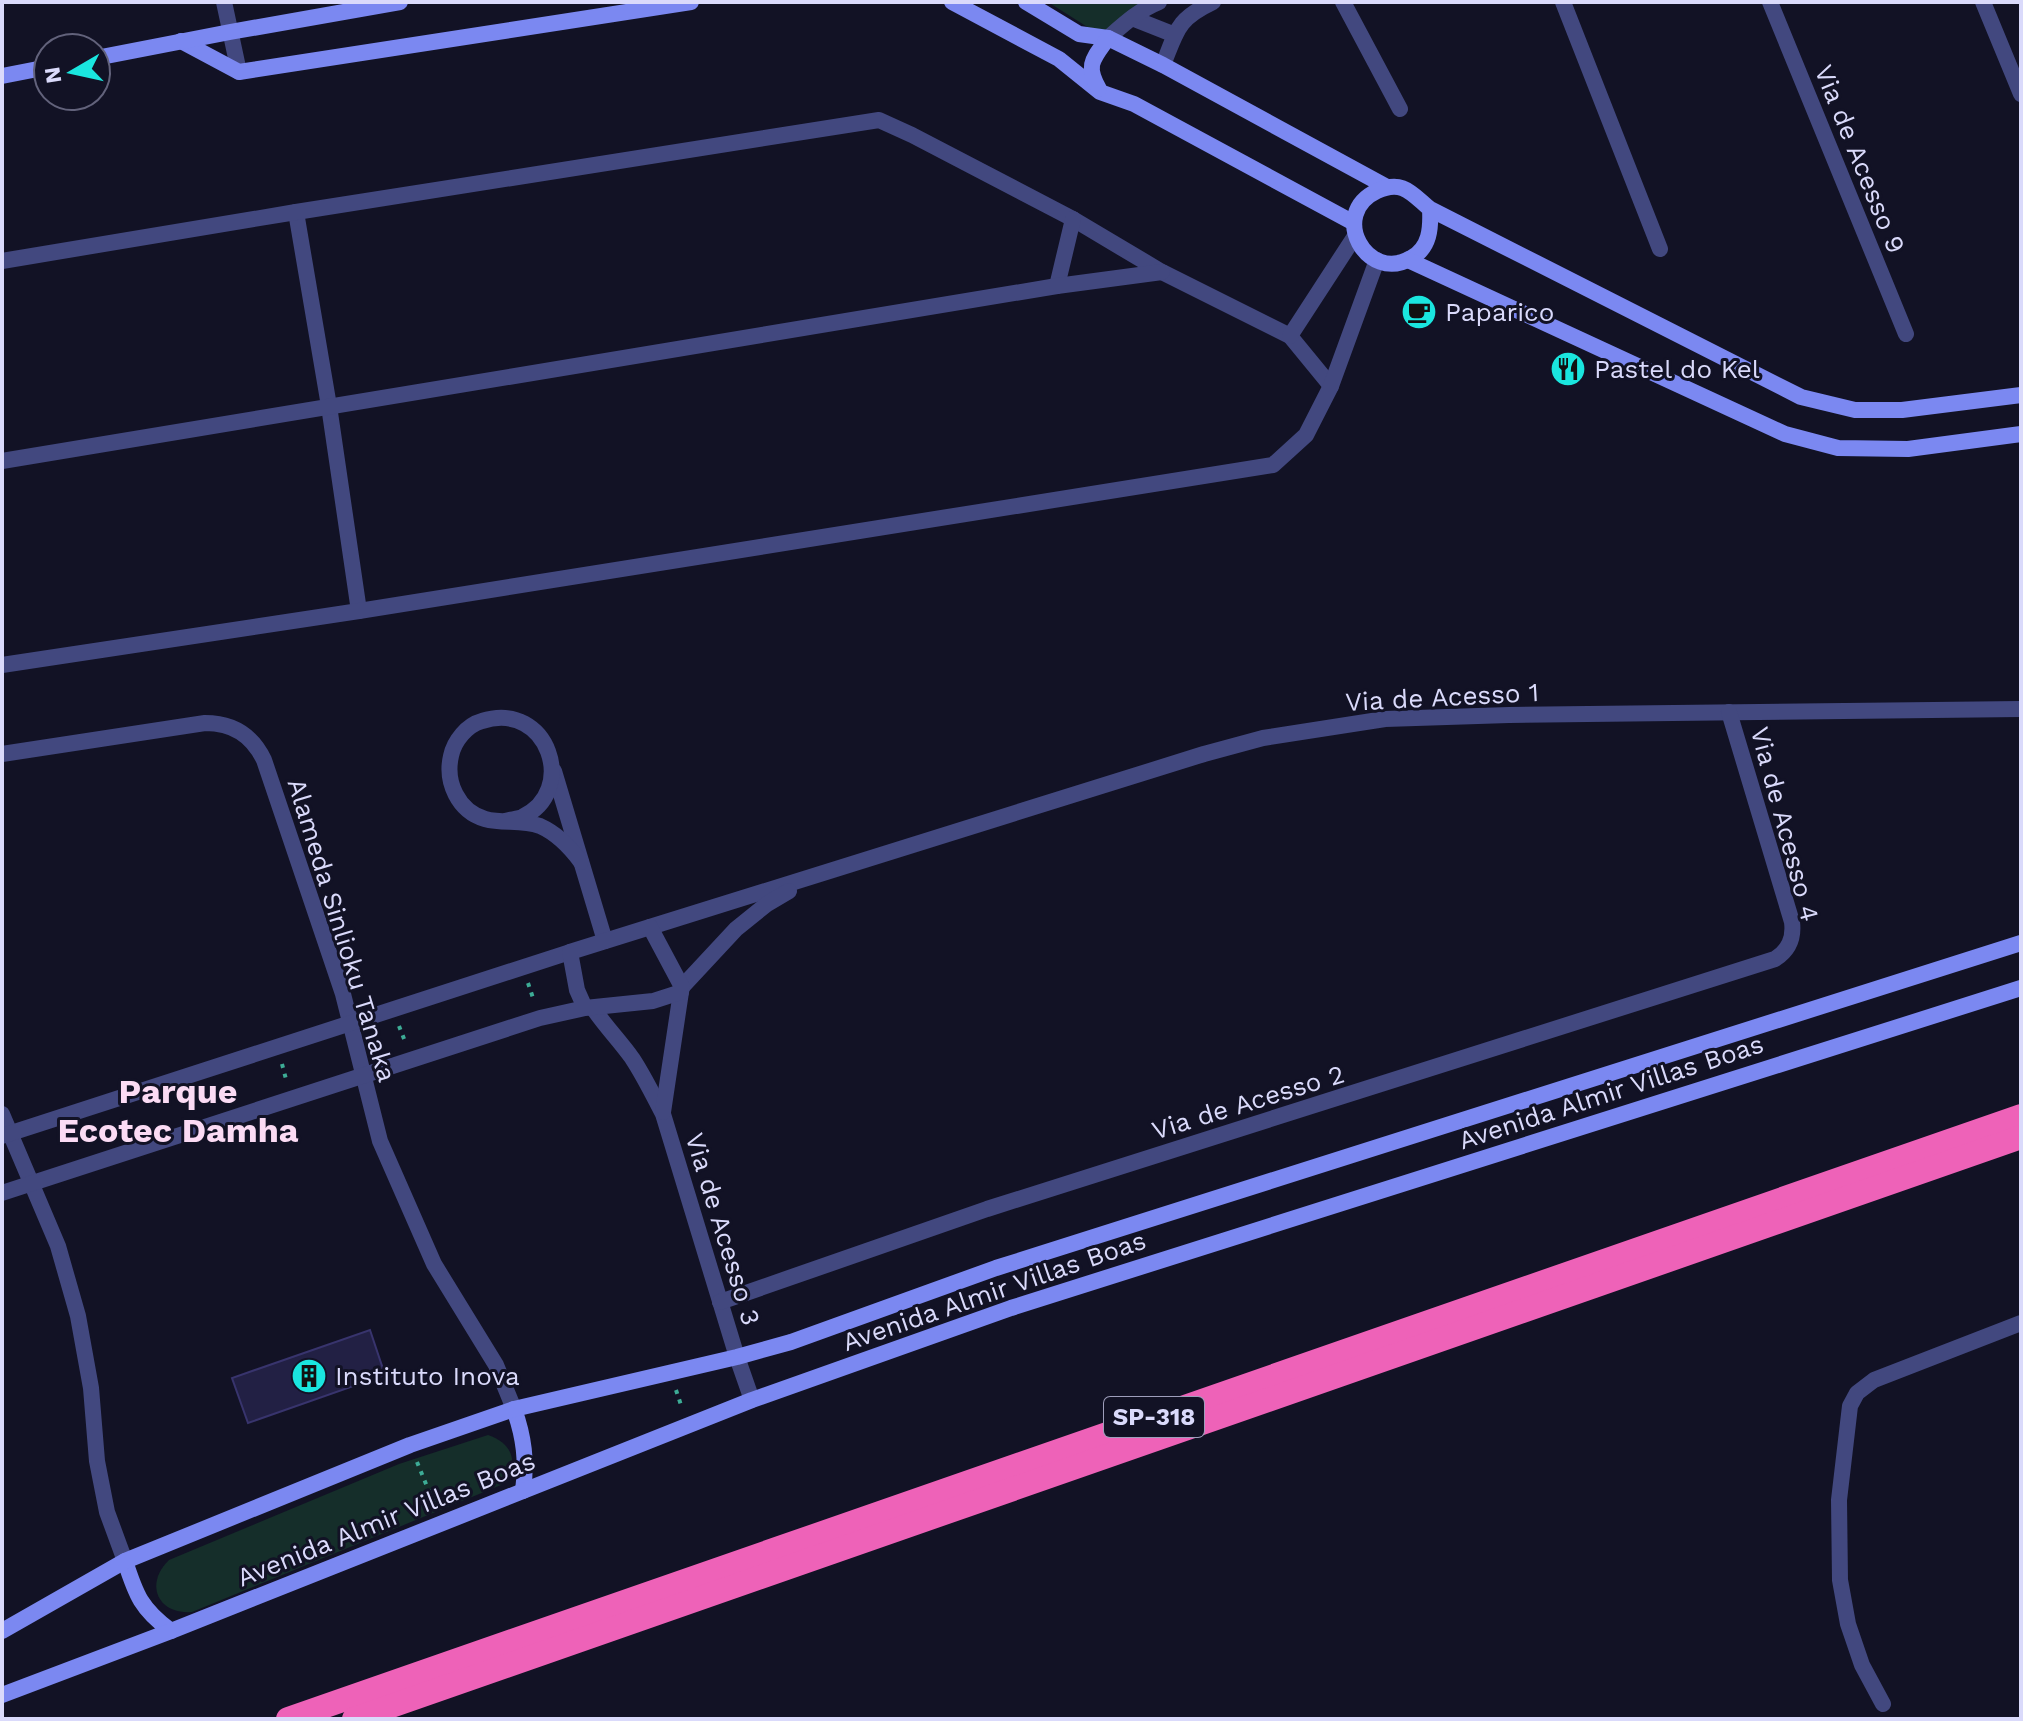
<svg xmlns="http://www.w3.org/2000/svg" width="2023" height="1721" font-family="'Work Sans',sans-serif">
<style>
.green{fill:#152e2a}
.building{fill:#222044;stroke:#38346d;stroke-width:2}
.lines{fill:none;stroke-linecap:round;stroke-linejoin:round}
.path{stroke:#3dac96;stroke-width:4;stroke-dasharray:4 6;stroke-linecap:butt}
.street{stroke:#42487f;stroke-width:16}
.secondary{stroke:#7b88f1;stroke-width:16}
.highway{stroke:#ee62b8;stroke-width:24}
.labels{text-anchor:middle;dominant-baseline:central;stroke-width:6;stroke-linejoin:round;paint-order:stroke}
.shield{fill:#121225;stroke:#9e9ebb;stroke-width:2}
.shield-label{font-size:24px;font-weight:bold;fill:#dadafb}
.street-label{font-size:26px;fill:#dadafb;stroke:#121225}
.poi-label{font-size:26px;fill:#dadafb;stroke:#121225;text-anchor:start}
.district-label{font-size:34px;font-weight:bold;fill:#fbdbf4;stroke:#121225}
</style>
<rect width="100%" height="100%" fill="#121225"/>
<g class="green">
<polygon points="1048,2 1151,2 1108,32 1089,28"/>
<path d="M488 1435C514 1444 520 1465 501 1485L192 1612C158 1615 144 1584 169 1560L399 1464Z"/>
</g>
<polygon class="building" points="370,1330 385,1375 248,1423 232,1378"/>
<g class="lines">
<g class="path">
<polyline points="528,983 534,1001"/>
<polyline points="399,1026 406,1044"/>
<polyline points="282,1064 287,1083"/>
<polyline points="83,1127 89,1145"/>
<polyline points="676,1390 682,1408"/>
<polyline points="417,1462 435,1506"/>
</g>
<g class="street">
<polyline points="224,2 239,72"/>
<polyline points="1343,2 1400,109"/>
<polyline points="1563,2 1660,249"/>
<polyline points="1770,2 1906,334"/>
<polyline points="1983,2 2021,94"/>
<polyline points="1132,18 1175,35"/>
<path d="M1108 38C1124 24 1139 10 1159 2"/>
<path d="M1163 65C1177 30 1177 19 1213 2"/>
<polyline points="296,212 329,406 359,611"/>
<polyline points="2,261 296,212 879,120 912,135 1073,219 1162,272 1290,336 1331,386"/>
<polyline points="1057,286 1073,219"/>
<polyline points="1290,336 1355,236"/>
<polyline points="2,461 1057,286 1162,272"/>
<polyline points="2,665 359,611 1273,465 1306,435 1331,386 1377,260"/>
<path d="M2 754 205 723C233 723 252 735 264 760L343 994 380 1141 434 1264 496 1365 514 1409"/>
<polyline points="554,771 605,941"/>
<path d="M504 821C509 820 516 819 522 817 578 792 549 700 482 721 467 725 454 741 451 756 445 782 458 811 485 819 503 824 522 819 540 826 558 834 570 847 581 862"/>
<polyline points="650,927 1204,754 1263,738 1385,719 1509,715 2021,709"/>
<polyline points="682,987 736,929 767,904 789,891"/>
<path d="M593 1008C605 1026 620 1041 632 1058 644 1076 653 1095 663 1114L737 1357 752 1400"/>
<polyline points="663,1112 681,992"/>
<polyline points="2,1114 58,1246 78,1316 91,1388 97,1461 107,1512 125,1561"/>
<polyline points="2,1136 570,952"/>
<polyline points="2,1193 540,1018 585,1008 653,1001 681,992 682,987 650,927 570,952 577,990 585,1008"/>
<path d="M720 1302 987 1209 1775 959C1789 950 1794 938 1792 922L1729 712"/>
<polyline points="1883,1704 1862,1665 1848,1624 1840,1580 1839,1500 1850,1406 1857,1393 1874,1380 2021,1323"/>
</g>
<g class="secondary">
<polyline points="952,2 1059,59 1100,92 1134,104 1354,223"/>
<polyline points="1026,2 1079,34 1108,38 1163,65 1387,187"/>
<polyline points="181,41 239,72 691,2"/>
<polyline points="96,58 230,32 400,2"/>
<polyline points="2,76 48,67"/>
<path d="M1099 89C1085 65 1093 59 1108 38"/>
<path d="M1430 209C1431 228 1430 248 1411 258 1367 284 1328 214 1377 191 1403 179 1412 194 1430 209L1801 397 1855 410H1902L2021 395"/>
<polyline points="1408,260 1785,434 1838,448 1908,449 2021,434"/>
<path d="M514 1409C524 1437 527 1461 523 1491"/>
<path d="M125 1561C136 1595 141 1609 171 1631"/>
<polyline points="2,1631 125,1561 410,1445 514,1409 737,1357 791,1342 996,1268 2021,943"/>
<polyline points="2,1695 171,1631 752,1400 1011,1308 2021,988"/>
</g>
<g class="highway">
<polyline points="288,1719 2021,1116"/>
<polyline points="354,1719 2021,1137"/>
</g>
</g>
<defs>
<symbol id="cafe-disc" viewBox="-11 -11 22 22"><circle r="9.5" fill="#1ae6df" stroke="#121225"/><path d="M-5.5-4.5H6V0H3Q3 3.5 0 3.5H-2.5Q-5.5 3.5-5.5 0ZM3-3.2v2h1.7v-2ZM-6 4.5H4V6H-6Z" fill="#111"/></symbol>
<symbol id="restaurant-disc" viewBox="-11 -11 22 22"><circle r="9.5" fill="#1ae6df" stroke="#121225"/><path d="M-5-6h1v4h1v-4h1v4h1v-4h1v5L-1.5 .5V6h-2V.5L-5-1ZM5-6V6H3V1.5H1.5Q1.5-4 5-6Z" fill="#111"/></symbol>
<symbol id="building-disc" viewBox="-11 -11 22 22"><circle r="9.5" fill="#1ae6df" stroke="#121225"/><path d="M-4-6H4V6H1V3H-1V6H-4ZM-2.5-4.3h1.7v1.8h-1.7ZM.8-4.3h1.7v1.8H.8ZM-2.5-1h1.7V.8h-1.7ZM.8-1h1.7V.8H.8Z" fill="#111"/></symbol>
</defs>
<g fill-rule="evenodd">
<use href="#cafe-disc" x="1399" y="292" width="40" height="40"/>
<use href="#restaurant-disc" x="1548" y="349" width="40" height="40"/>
<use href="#building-disc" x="289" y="1356" width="40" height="40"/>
</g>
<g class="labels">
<rect class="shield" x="1104" y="1397" width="100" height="40" rx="6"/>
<g class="shield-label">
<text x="1154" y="1417">SP-318</text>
</g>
<g class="street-label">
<text transform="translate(1860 159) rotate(68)">Via de Acesso 9</text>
<text transform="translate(1442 697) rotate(-3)">Via de Acesso 1</text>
<text transform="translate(1785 824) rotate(75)">Via de Acesso 4</text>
<text transform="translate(342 930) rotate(73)">Alameda Sinlioku Tanaka</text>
<text transform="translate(1611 1092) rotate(-18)">Avenida Almir Villas Boas</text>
<text transform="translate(1248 1102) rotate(-17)">Via de Acesso 2</text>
<text transform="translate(723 1229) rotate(73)">Via de Acesso 3</text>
<text transform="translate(994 1291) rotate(-19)">Avenida Almir Villas Boas</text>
<text transform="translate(386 1519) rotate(-22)">Avenida Almir Villas Boas</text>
</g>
<g class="poi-label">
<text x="1445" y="312">Paparico</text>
<text x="1594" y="369">Pastel do Kel</text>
<text x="335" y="1376">Instituto Inova</text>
</g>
<g class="district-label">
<text x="178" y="1091">Parque<tspan x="178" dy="39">Ecotec Damha</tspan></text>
</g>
</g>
<rect width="2023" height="1721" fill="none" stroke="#dadafb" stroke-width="8"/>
<g transform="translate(72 72) rotate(261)"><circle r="38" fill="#121225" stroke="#62627b" stroke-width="2"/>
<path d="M0-6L14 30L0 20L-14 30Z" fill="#1ae6df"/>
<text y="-12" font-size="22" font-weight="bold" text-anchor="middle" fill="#dadafb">N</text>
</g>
</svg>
